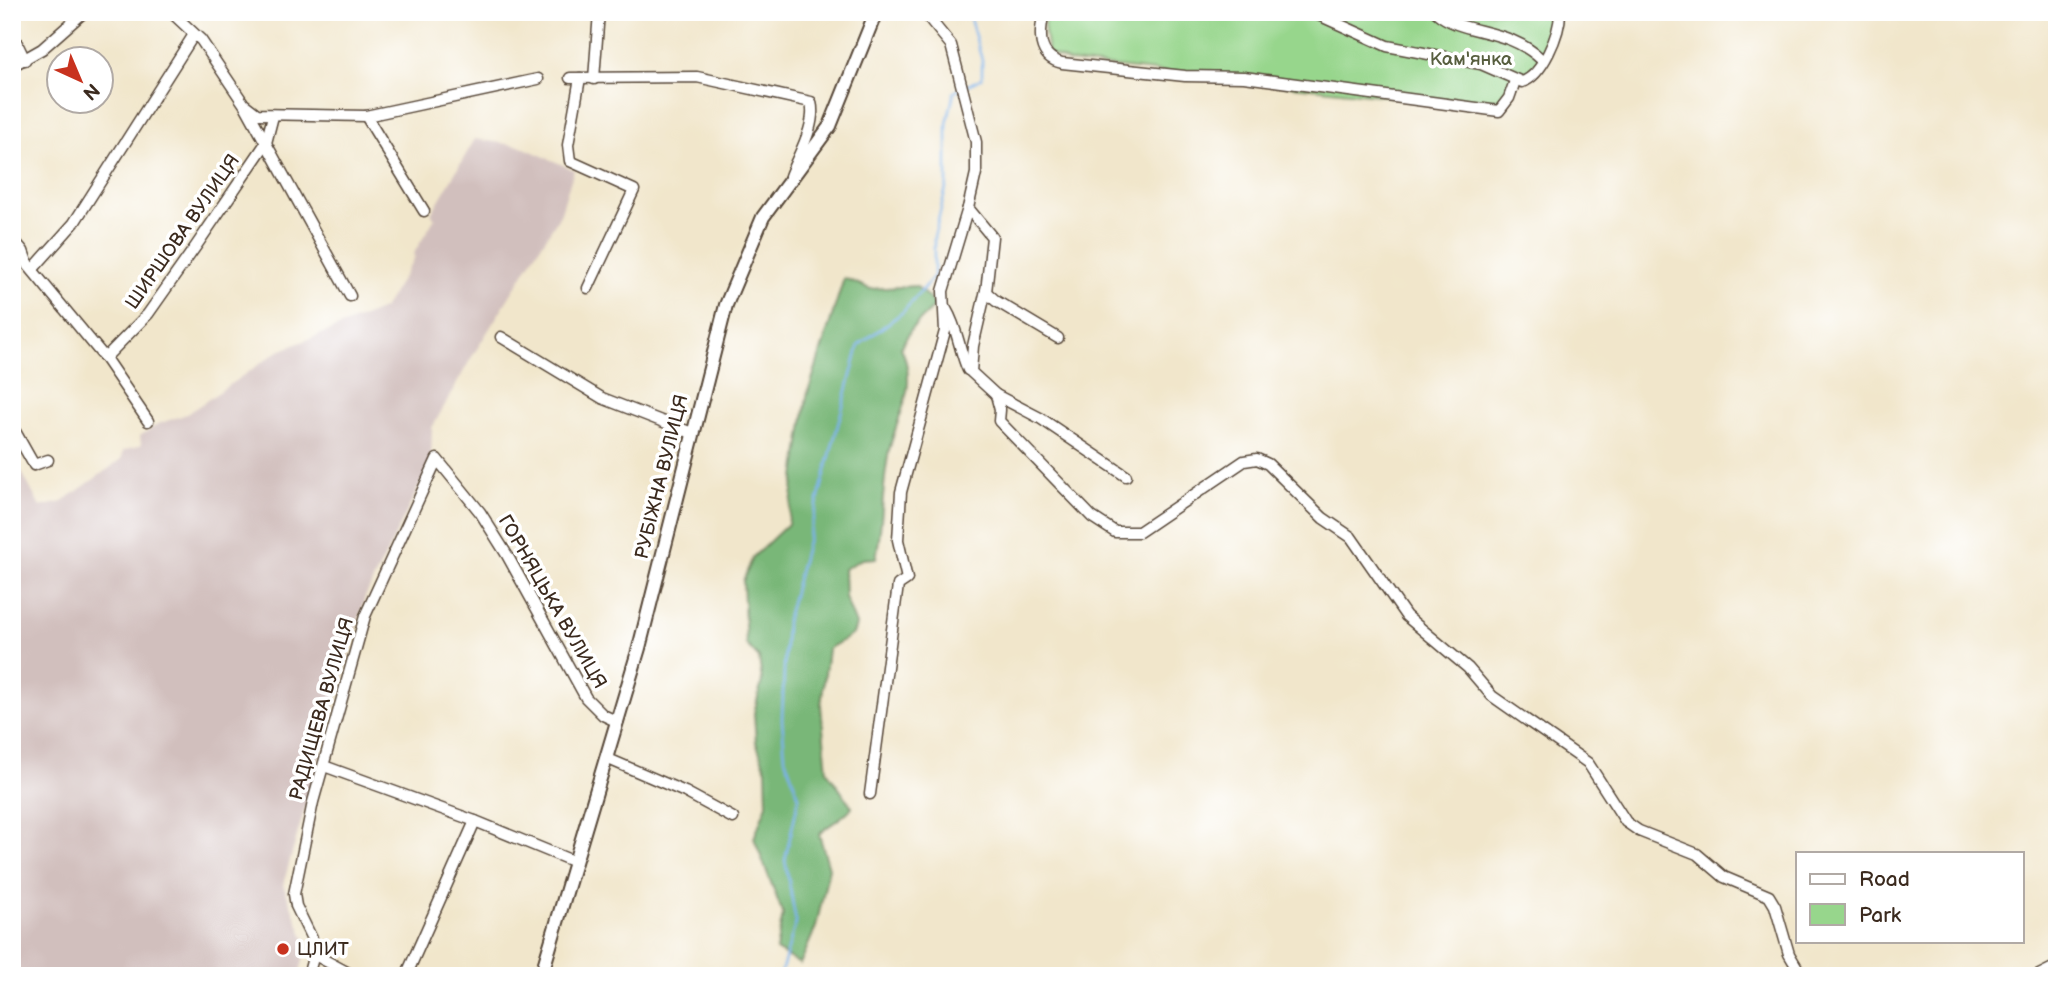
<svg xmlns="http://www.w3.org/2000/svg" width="2069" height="988" font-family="'Balsamiq Sans',sans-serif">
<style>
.industrial{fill:#d1bfbd}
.green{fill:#97d68c;stroke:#698055;stroke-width:2}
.forest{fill:#79b778;stroke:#5a704b;stroke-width:2}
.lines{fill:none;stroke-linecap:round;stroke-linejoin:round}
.stream{stroke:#7cb3eb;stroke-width:2.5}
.minor-casing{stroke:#564638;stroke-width:13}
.tertiary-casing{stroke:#564638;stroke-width:16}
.minor{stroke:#fff;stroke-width:10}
.tertiary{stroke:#fff;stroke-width:12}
.poi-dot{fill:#c8321e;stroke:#fff;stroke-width:2.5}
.labels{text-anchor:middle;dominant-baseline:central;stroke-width:7;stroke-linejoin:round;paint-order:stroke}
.park-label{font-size:19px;fill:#575e3f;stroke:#fff}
.street-label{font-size:19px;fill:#3b2a1e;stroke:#fff}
.poi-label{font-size:19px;fill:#3b2a1e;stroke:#fff;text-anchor:start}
</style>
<rect width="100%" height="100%" fill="#fff"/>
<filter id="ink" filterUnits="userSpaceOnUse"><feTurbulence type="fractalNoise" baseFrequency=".0143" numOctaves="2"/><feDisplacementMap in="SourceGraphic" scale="14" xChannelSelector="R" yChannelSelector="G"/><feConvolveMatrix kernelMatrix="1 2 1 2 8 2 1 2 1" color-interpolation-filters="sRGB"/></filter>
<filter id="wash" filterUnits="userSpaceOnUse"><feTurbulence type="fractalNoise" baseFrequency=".00686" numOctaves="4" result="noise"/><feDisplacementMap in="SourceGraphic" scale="28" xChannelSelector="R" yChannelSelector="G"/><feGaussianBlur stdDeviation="1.57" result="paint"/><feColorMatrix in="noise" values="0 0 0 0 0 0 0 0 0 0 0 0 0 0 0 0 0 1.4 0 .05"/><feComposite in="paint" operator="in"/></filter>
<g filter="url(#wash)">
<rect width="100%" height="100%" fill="#f1e6cb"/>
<polygon class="industrial" points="475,139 520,146 574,170 560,215 470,360 432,428 431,462 365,597 283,885 307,945 299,976 12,976 12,453 40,507 62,502 122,459 123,451 141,445 140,436 158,424 187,414 277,352 383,309 415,257 413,255 435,218 431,214"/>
<polygon class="green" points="1047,12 1558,12 1558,25 1535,71 1520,78 1499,108 1070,62 1048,53 1044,25"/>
<path class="forest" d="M844 278 870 289 916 286 936 305 912 328 901 347C919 390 898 411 889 451 882 485 883 523 876 558L862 559 844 569 845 597 856 625 853 634 828 649 821 706 827 771 852 807C843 819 830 823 819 834L829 868 816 927 800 964 776 950 783 914 754 838 767 804 766 770 756 742 754 713 762 681 759 658 746 644 743 581 753 557 788 524 807 396Z"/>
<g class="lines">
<polyline class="stream" points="780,976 796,922 785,860 799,797 785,758 782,719 786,622 859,345 903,312 934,276 934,237 947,184 947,124 954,92 982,78 982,60 968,12"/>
</g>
</g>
<g filter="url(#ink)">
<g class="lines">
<defs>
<g id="minor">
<polyline points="171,12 201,40 244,104 257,114 366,116 538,79"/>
<polyline points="924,12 951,45 976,142 976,173 968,208 992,237 986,292 996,301 1058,338"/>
<path d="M1044 12C1039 33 1037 57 1062 63L1185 76 1244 77 1499 111 1509 98 1515 81"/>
<path d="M1312 12 1387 46 1481 64 1522 82C1542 76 1560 34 1560 12"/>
<path d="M1436 12C1463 36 1507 26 1542 60"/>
<polyline points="12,33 25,60"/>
<polyline points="12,66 42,49 84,12"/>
<path d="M570 78 697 77 811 102C817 125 798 155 790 176"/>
<polyline points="580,78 568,145 570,161 634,190 588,288"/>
<polyline points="594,79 599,12"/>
<polyline points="246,107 350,296"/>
<polyline points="366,116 424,211"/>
<polyline points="12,238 23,251 28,265 105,358 148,421"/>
<polyline points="33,269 74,223 193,36"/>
<polyline points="986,290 973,346 971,372 996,395 1040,418 1126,476"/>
<path d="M946 309C958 329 959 350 968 370"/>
<polyline points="501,337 602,398 692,433"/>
<polyline points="105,358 148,314 196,246 266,143 273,116"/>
<polyline points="996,395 1000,410 999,421 1092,517 1115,532 1139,532 1244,461 1257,459 1268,464 1323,518 1351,537 1406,616 1468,668 1492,696 1588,763 1626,822 1639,831 1697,854 1724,877 1769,896 1775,906 1789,954 1802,976"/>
<polyline points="12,426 34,465 48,460"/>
<polyline points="606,758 685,792 733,818"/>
<polyline points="324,766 475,821 575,862"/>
<polyline points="870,794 898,585 907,579 898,540 901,492 945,331 943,291 968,208"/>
<polyline points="315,955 354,976"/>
<polyline points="308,976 316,947 296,906 294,894 313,802 365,616 437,459 480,512 507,555 586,698 603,715 618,722"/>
<polyline points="406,976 475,821"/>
<polyline points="2037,976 2057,966"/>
</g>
<polyline id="tertiary" points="541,976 639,648 726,305 763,217 830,126 876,12"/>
</defs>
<use href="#minor" class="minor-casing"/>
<use href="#tertiary" class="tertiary-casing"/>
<use href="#minor" class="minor"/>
<use href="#tertiary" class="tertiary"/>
</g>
</g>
<circle class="poi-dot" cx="283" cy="949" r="7"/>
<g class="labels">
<g class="park-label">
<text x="1471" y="59">Кам'янка</text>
</g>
<g class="street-label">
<text transform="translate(183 232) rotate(-55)">ШИРШОВА ВУЛИЦЯ</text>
<text transform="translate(662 477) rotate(-76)">РУБІЖНА ВУЛИЦЯ</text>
<text transform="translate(552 602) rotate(60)">ГОРНЯЦЬКА ВУЛИЦЯ</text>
<text transform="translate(322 709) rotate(-74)">РАДИЩЕВА ВУЛИЦЯ</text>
</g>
<g class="poi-label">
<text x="297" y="949">ЦЛИТ</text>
</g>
</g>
<rect width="2069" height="988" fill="none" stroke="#fff" stroke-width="42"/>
<rect x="1796" y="852" width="228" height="91" fill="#ffffff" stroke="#b1aaa5" stroke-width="2"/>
<rect x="1810" y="874" width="35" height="10" fill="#ffffff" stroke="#b1aaa5" stroke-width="2"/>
<text x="1859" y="886" font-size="21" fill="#3b2a1e">Road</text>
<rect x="1810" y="904" width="35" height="21" fill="#97d68c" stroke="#b1aaa5" stroke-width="2"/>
<text x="1859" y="922" font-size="21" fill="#3b2a1e">Park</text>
<g transform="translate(80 80) rotate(136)"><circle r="33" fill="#ffffff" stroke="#b1aaa5" stroke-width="2"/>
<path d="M0-5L12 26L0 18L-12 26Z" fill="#c8321e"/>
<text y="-10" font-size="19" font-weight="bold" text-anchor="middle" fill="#3b2a1e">N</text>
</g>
</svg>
